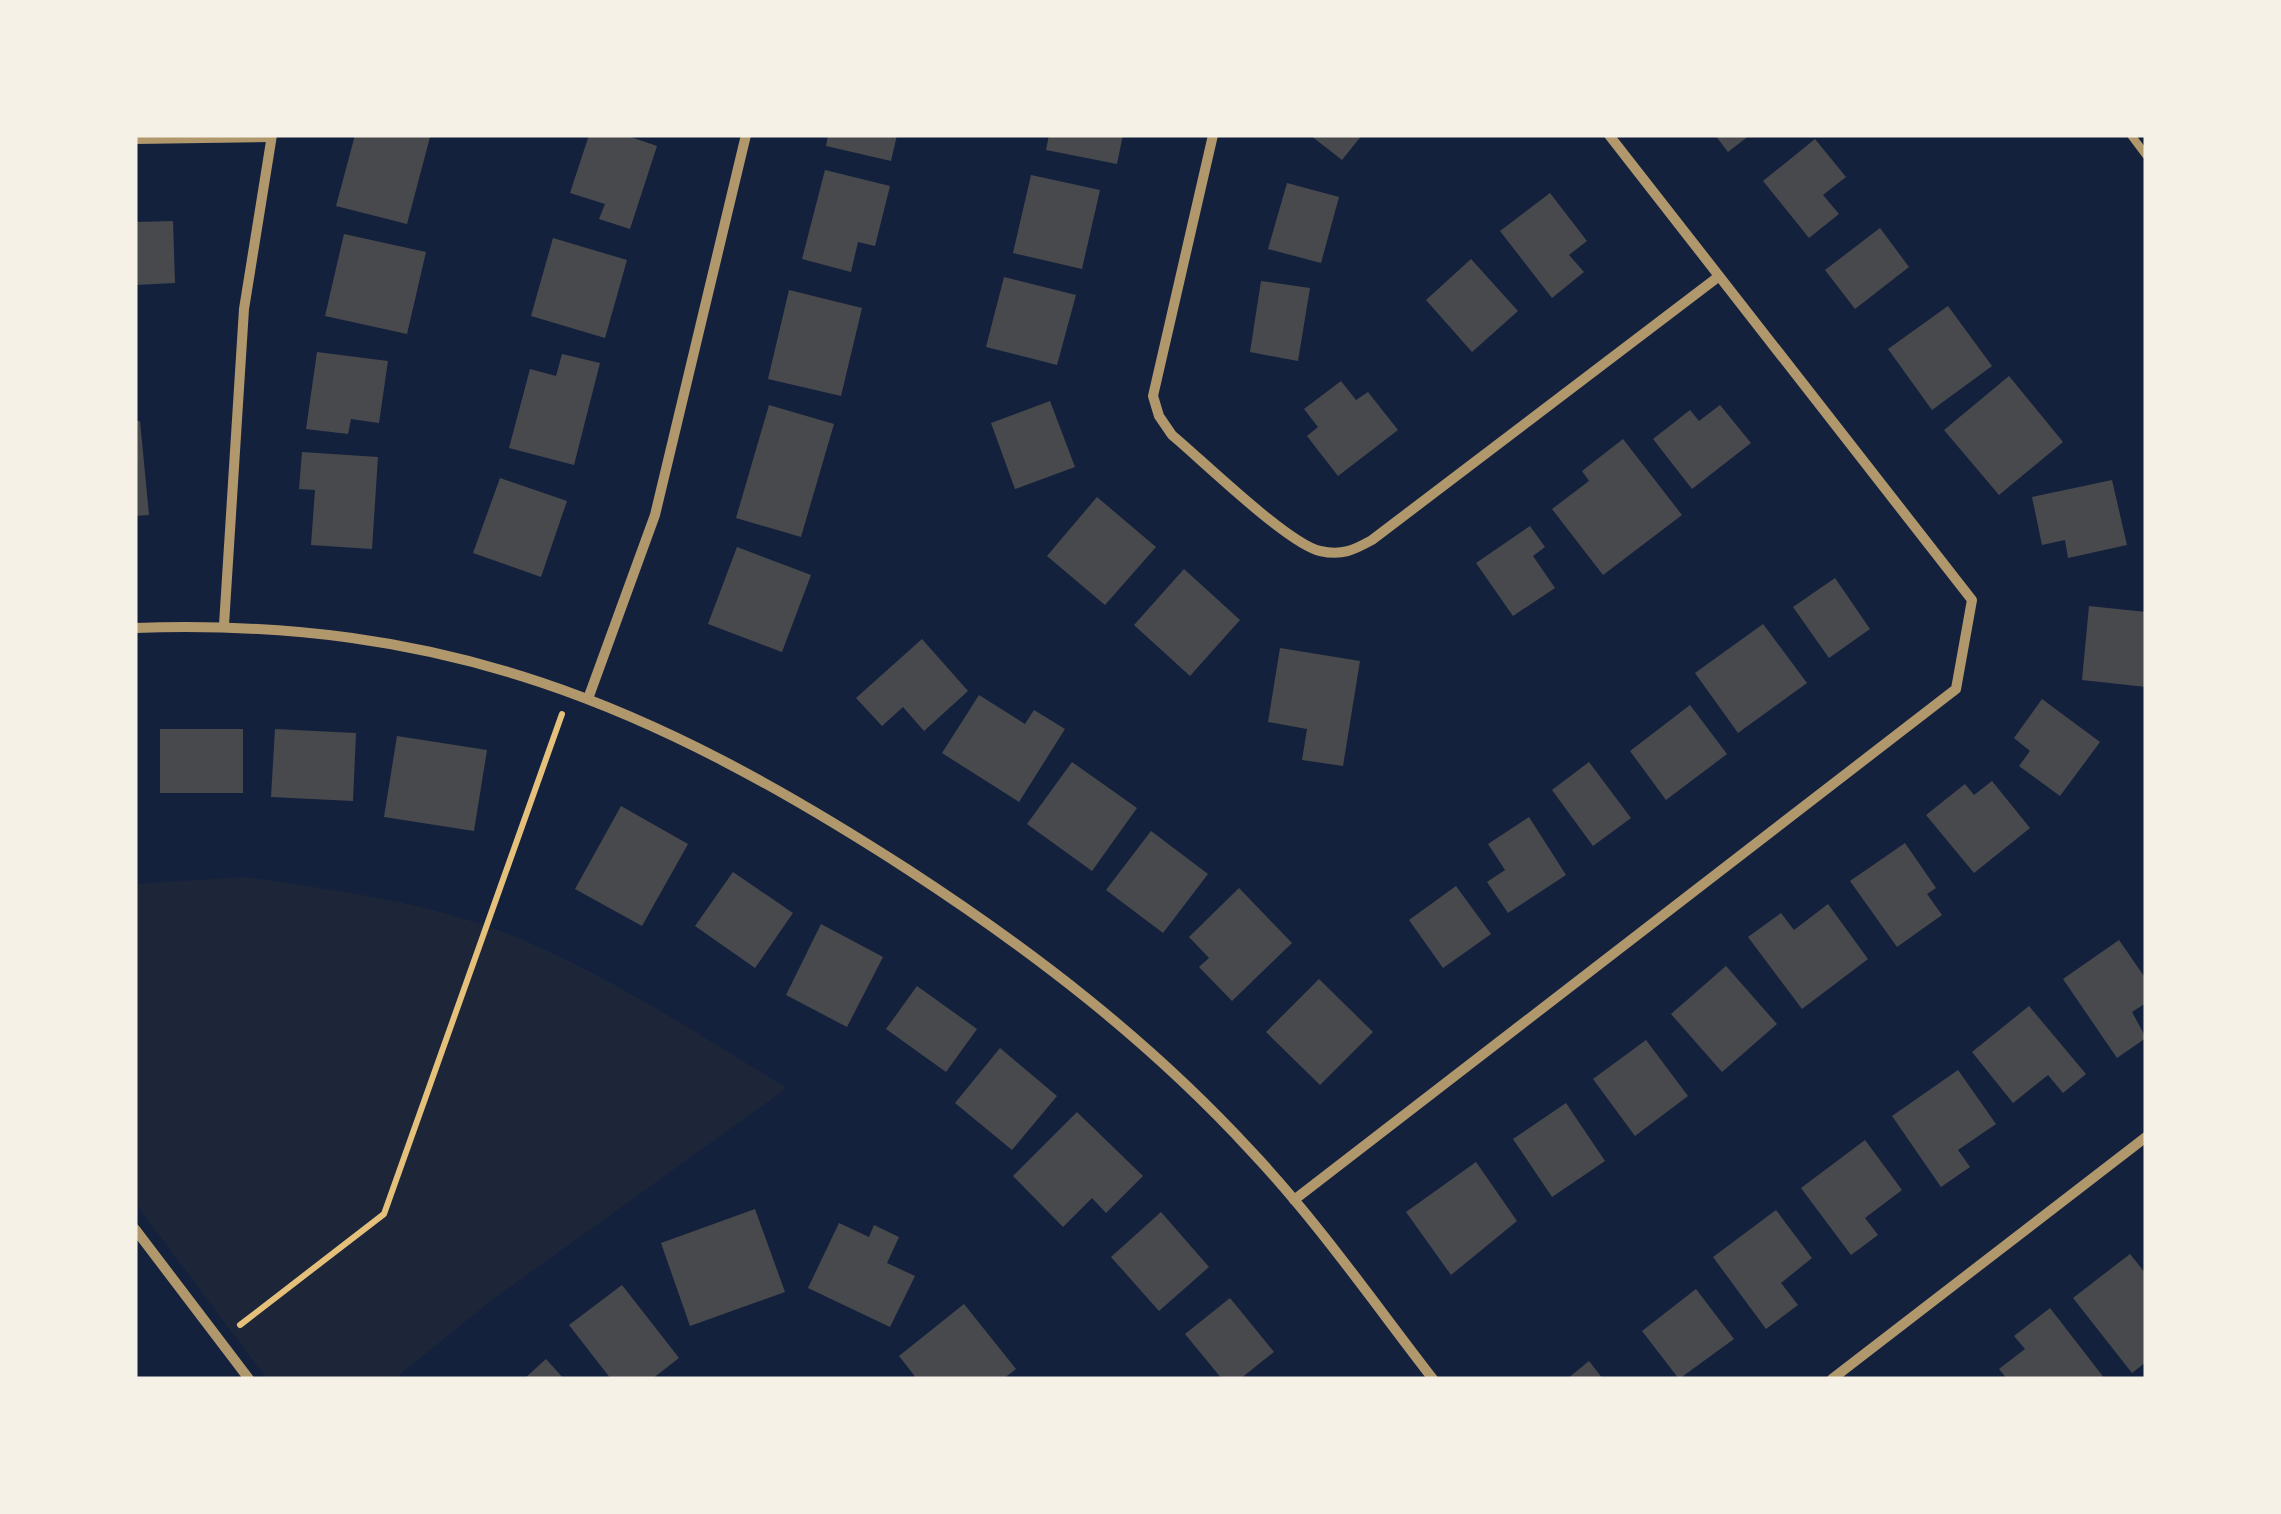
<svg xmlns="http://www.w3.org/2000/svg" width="2281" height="1514" font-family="Georgia,serif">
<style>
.green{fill:#1d2539}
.building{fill:#48494c}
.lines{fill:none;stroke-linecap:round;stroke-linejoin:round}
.path{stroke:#e5c07b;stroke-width:6}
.service{stroke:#b1986c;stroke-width:8}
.minor{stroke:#b1986c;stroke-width:10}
</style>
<rect width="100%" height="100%" fill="#14213d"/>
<path class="green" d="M245 877C333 890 422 901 506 933 606 973 696 1033 787 1088L492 1300 394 1379H267L135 1203V884Z"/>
<g class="building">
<polygon points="355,135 430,137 407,224 336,206"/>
<polygon points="589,135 625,135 657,146 630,229 599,219 605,204 570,193"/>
<polygon points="828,135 897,135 891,161 826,146"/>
<polygon points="1049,135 1123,135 1117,164 1046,150"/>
<polygon points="1310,135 1362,135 1342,160"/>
<polygon points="1715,135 1750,135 1728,152"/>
<polygon points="1815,139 1846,177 1823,195 1839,214 1809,238 1763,181"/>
<polygon points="825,170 890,186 875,246 858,242 851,272 802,259"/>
<polygon points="1031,175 1100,190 1082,269 1013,253"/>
<polygon points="1287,183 1339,197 1321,263 1268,249"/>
<polygon points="1550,193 1587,241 1569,255 1584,272 1552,298 1500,231"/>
<polygon points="173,221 175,283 135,285 135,222"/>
<polygon points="1880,228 1909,267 1855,309 1825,270"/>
<polygon points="344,234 426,252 407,334 325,316"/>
<polygon points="553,238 627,260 605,338 531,316"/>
<polygon points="1471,259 1518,311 1472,352 1426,300"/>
<polygon points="1004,277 1076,295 1057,365 986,347"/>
<polygon points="1261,281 1310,288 1298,361 1250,352"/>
<polygon points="789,290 862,308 841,396 768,379"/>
<polygon points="1948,306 1992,366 1932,410 1888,349"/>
<polygon points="317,352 388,361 379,423 351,419 348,434 306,429"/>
<polygon points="562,354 600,363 574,465 509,448 530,369 556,376"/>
<polygon points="2009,376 2063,442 1999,495 1944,430"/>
<polygon points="1341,381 1356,400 1368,392 1398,430 1338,476 1307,436 1318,427 1304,409"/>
<polygon points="1050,401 1075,467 1015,489 991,423"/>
<polygon points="769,405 834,424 801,537 736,518"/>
<polygon points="1720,405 1751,443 1692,489 1653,439 1690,410 1699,421"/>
<polygon points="135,421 140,421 149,515 135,516"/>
<polygon points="1623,439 1682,515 1603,575 1552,509 1589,481 1582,471"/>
<polygon points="302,452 378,457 372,549 311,545 315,490 299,489"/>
<polygon points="500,478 567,501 541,577 473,553"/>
<polygon points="2112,480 2127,545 2068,558 2065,540 2042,545 2032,497"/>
<polygon points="1097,497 1156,547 1105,605 1047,556"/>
<polygon points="1530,526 1545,547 1533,556 1555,588 1513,616 1476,563"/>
<polygon points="737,547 811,575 782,652 708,624"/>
<polygon points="1184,569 1240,620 1190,676 1134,625"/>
<polygon points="1835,578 1870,629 1829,658 1793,607"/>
<polygon points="2089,606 2146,612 2146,687 2082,680"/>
<polygon points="1763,624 1807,683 1738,733 1695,673"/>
<polygon points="922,639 968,691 924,731 903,707 882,726 856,698"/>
<polygon points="1280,648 1360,661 1343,766 1302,760 1307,729 1268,722"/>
<polygon points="979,695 1025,724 1034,710 1065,729 1019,802 942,753"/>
<polygon points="2042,699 2100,742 2060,796 2019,766 2030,751 2014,738"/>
<polygon points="1690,705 1727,754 1666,800 1630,751"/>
<rect x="160" y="729" width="83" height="64"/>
<polygon points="275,729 356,733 353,801 271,797"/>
<polygon points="397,736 487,750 474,831 384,817"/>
<polygon points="1072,762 1137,808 1092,871 1027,824"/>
<polygon points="1589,762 1631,818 1593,846 1552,790"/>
<polygon points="1992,781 2030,828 1974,873 1926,815 1965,784 1974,795"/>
<polygon points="621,806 688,844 642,926 575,889"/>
<polygon points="1529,817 1566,875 1508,913 1487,882 1505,870 1488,844"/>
<polygon points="1151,831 1208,874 1163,933 1106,890"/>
<polygon points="1905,843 1936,888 1927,894 1942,915 1897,947 1850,881"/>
<polygon points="733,872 793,913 755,968 695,926"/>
<polygon points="1456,886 1491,934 1443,968 1409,920"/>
<polygon points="1239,888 1292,943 1232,1001 1199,967 1209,958 1189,937"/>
<polygon points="1828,904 1868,959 1802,1009 1748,937 1781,913 1794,930"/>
<polygon points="821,924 883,957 847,1027 786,995"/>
<polygon points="2119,940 2146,979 2146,1003 2132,1012 2146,1038 2117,1058 2063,979"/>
<polygon points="1726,966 1777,1024 1722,1072 1671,1014"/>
<polygon points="1319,979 1373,1032 1320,1085 1266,1032"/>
<polygon points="917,986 977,1029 946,1072 886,1029"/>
<polygon points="2029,1006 2086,1074 2063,1093 2048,1075 2013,1103 1972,1052"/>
<polygon points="1646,1040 1688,1096 1635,1136 1593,1079"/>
<polygon points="1000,1048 1057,1096 1012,1150 955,1103"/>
<polygon points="1958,1070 1996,1124 1958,1150 1970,1167 1941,1187 1892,1116"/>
<polygon points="1566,1103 1605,1161 1552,1197 1513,1139"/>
<polygon points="1077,1112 1143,1176 1106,1213 1092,1198 1063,1227 1013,1176"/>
<polygon points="1865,1140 1902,1190 1865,1218 1878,1235 1851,1255 1801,1188"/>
<polygon points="1476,1162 1517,1221 1451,1275 1406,1212"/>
<polygon points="755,1209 785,1292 690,1326 661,1243"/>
<polygon points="1776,1210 1812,1258 1781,1283 1798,1305 1766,1329 1713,1257"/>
<polygon points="1161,1212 1209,1267 1159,1311 1111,1257"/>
<polygon points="839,1223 869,1237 874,1225 899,1237 887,1263 915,1276 890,1327 808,1288"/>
<polygon points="2130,1254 2146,1274 2146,1362 2132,1373 2073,1298"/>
<polygon points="622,1285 679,1358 652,1379 611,1379 569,1325"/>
<polygon points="1696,1289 1734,1339 1679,1379 1642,1331"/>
<polygon points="1230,1298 1274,1352 1240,1379 1222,1379 1185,1334"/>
<polygon points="964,1304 1016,1369 1003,1379 917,1379 899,1356"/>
<polygon points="2050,1308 2105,1379 2007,1379 1999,1369 2025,1349 2014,1336"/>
<polygon points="546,1359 564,1379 524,1379"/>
<polygon points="1589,1361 1603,1379 1567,1379"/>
</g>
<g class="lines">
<polyline class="path" points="240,1325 384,1214 562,714"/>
<polyline class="service" points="2131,135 2146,155"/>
<g class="minor">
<path d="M1213 135 1153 396 1159 416 1172 435C1202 460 1288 544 1320 551 1342 556 1354 550 1372 540L1718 277"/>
<polyline points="135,139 271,137"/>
<polyline points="224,625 244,309 272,135"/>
<path d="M135 628C445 617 651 704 907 869 1033 951 1150 1041 1252 1152 1318 1222 1374 1303 1433 1379"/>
<polyline points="589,696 655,515 746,135"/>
<polyline points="1294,1200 1956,689 1972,600 1609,135"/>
<polyline points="135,1229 249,1379"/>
<polyline points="1832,1379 2146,1137"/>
</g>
</g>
<rect width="2281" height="1514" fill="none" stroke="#f6f1e7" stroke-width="275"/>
</svg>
